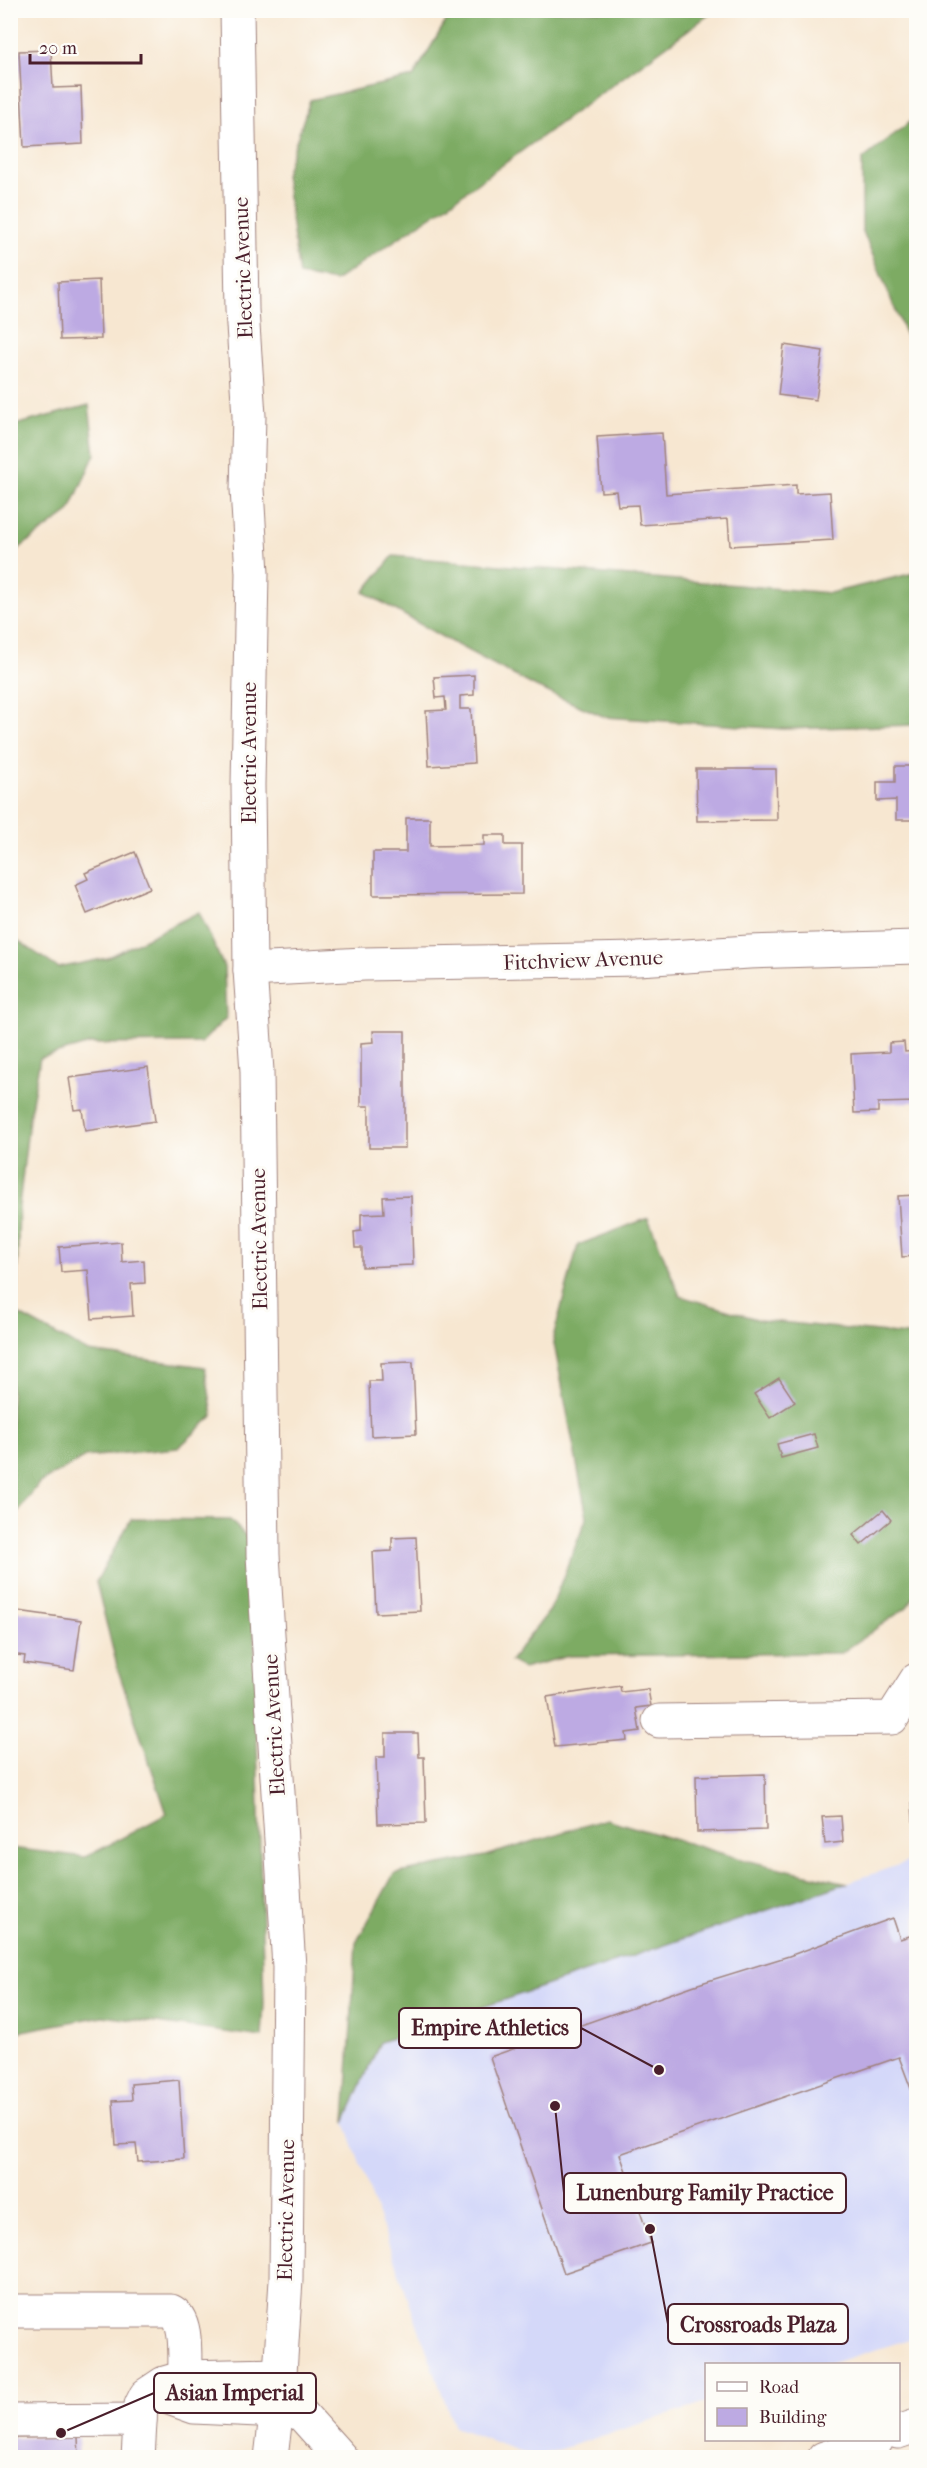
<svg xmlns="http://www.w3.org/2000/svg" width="927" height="2468" font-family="'IM FELL French Canon',serif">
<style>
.built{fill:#d4d8f9}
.forest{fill:#7dab64;stroke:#646548;stroke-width:1.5}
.building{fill:#bdaae3}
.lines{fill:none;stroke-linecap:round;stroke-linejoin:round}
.minor-casing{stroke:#a0837e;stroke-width:35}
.major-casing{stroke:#a0837e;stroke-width:35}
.minor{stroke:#fff;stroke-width:33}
.major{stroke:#fff;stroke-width:33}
.labels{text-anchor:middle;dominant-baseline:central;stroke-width:6;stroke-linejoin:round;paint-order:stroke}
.street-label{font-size:21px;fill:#4a1f2b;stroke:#fdfcf7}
.leader{fill:none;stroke:#4a1f2b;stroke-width:2}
.callout-dot{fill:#4a1f2b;stroke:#fdfcf7;stroke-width:2}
.callout{fill:#fdfcf7;stroke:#4a1f2b;stroke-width:2}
.callout-label{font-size:22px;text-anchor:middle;font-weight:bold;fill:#4a1f2b}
</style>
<rect width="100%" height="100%" fill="#fdfcf7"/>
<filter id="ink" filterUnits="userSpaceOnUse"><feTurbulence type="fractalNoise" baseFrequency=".0167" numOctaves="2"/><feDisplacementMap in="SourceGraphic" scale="12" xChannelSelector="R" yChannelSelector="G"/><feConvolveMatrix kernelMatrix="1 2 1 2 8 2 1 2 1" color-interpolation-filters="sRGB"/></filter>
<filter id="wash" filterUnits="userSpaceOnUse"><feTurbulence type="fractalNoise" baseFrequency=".008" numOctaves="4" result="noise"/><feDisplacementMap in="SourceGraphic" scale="24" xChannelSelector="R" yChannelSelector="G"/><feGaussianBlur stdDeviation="1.35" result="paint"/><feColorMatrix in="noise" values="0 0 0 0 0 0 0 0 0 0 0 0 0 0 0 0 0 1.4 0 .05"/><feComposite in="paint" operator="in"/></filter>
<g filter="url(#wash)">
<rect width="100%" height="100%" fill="#f7e7d1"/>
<polygon class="built" points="916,1859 916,2337 829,2364 706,2364 706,2403 535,2457 454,2427 345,2122 380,2042"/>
<g class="forest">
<polygon points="452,11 714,11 449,204 335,281 299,275 285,175 310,100 413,77"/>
<polygon points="916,117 916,360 862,229 862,160"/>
<polygon points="89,405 95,454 69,512 11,554 11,426"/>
<polygon points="393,556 830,593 914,573 916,568 916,725 784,729 605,717 536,687 444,638 364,592"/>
<polygon points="199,912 224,967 226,1018 201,1043 90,1044 40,1058 29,1119 19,1206 16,1313 88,1352 205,1367 213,1416 178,1448 85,1457 39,1483 11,1522 11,936 58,968 107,958"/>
<polygon points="648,1218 680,1296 760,1320 916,1336 916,1594 907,1607 841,1653 569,1656 523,1668 510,1661 550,1610 587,1517 553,1338 578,1245"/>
<polygon points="131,1519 230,1520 252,1542 264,2004 262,2037 103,2016 11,2033 11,1848 86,1857 167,1814 118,1670 96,1582"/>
<polygon points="606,1819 744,1860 847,1883 380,2042 345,2122 356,1943 394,1874 485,1856"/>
</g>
<g id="blocks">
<g class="building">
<polygon points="51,50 53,88 81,87 83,144 24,147 19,51"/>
<polygon points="99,280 101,339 60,340 58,282"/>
<polygon points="784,345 823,351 816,400 778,395"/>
<polygon points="662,433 666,494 796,485 796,494 830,492 833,540 730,546 728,519 640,525 638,505 618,506 616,491 601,492 597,437"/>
<polygon points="474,675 474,695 460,696 460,709 471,709 474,763 429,766 426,711 446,710 445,697 436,698 434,677"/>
<polygon points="895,766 916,766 916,820 896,820 896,800 877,801 877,782 895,782"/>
<polygon points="696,769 776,769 777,820 697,821"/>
<polygon points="406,818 430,818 430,846 484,845 484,835 505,835 505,845 522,845 522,894 373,895 373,852 406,852"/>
<polygon points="135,852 150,888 87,914 75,885 88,879 85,873"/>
<polygon points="373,1031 405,1031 405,1148 369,1148 369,1106 361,1106 361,1043 374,1042"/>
<polygon points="904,1042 905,1052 916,1051 916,1102 878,1103 878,1112 854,1113 851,1054 889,1052 889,1043"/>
<polygon points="148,1067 155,1121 85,1131 82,1109 74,1110 69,1078"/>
<polygon points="916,1195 916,1256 902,1257 898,1196"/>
<polygon points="411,1196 413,1265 362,1267 362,1248 355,1248 354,1232 361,1231 361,1214 384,1213 383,1197"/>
<polygon points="121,1242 122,1262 144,1260 145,1283 131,1284 133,1316 92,1319 88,1270 61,1272 59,1247"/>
<polygon points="413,1362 416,1434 371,1436 369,1381 382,1381 381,1363"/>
<polygon points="779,1378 795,1402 770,1418 754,1394"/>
<polygon points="814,1434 818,1448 781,1458 777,1444"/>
<polygon points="883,1510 891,1520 861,1545 853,1535"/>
<polygon points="416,1537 420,1611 376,1613 373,1552 392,1551 392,1538"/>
<polygon points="11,1610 81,1620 74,1670 24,1663 25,1656 10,1654"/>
<polygon points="620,1686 621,1692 648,1689 651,1706 636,1708 640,1731 626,1733 627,1740 555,1747 547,1697"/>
<polygon points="385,1733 418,1733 419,1757 424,1757 426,1823 378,1824 376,1757 385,1757"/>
<polygon points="916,1764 916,1821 913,1821 910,1765"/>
<polygon points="765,1774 766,1830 697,1832 696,1776"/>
<polygon points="841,1816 843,1842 825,1844 822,1817"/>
<polygon points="893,1918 900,1939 916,1934 916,2102 899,2057 620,2154 651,2243 564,2273 490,2057 695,1985 789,1956"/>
<polygon points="179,2080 184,2159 138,2162 136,2144 116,2145 113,2101 132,2100 131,2084"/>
<polygon points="78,2437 79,2458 10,2458 10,2438"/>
</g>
</g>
</g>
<g filter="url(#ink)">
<use href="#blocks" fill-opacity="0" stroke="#a0837e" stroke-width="1.5"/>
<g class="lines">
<defs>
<g id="minor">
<polyline points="250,970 364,964 638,959 749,952 916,947"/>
<polyline points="659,1721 892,1718 916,1680"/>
<path d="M10 2311H171C189 2319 184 2360 185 2377"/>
<polyline points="152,2392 194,2407 300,2412"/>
<polyline points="10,2421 140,2420"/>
<polyline points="138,2458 141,2405 146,2395 164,2383 185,2377 280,2375"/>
</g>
<g id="major">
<polyline points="237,10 242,310 249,416 247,489 252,573 248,785 250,970 257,1071 263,1555 289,1967 286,2280 279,2389 271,2458"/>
<polyline points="279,2389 341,2458"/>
<polyline points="898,2432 916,2426"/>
<polyline points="824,2458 877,2440"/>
</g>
</defs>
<use href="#minor" class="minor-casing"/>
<use href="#major" class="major-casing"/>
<use href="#minor" class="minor"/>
<use href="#major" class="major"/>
</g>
</g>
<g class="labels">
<g class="street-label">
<text transform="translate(243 268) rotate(-92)">Electric Avenue</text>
<text transform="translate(249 753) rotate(-90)">Electric Avenue</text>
<text transform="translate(583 960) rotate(-2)">Fitchview Avenue</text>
<text transform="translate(259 1239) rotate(-91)">Electric Avenue</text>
<text transform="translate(274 1725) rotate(-93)">Electric Avenue</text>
<text transform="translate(286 2210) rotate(-89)">Electric Avenue</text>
</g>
</g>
<path class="leader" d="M659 2070L581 2028M555 2106L564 2193M650 2229L668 2324M61 2433L154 2393"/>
<g class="callout-dot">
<circle cx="659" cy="2070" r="6"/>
<circle cx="555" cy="2106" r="6"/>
<circle cx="650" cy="2229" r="6"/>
<circle cx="61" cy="2433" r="6"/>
</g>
<g class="callout">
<rect x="399" y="2008" width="182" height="40" rx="6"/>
<rect x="564" y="2173" width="282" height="40" rx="6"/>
<rect x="668" y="2304" width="180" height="40" rx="6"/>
<rect x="154" y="2373" width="162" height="40" rx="6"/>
</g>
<g class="callout-label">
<text x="490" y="2035">Empire Athletics</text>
<text x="705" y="2200">Lunenburg Family Practice</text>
<text x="758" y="2332">Crossroads Plaza</text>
<text x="235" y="2400">Asian Imperial</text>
</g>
<rect width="927" height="2468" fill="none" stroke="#fdfcf7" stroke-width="36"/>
<rect x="705" y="2363" width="195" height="78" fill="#fdfcf7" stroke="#b5a4a5" stroke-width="1.5"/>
<rect x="717" y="2382" width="30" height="9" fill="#ffffff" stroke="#b5a4a5" stroke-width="1.5"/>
<text x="759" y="2393" font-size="18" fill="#4a1f2b">Road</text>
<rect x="717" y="2408" width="30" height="18" fill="#bdaae3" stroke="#b5a4a5" stroke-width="1.5"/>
<text x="759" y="2423" font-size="18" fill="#4a1f2b">Building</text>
<path d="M30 54v9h111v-9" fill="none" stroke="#4a1f2b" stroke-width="3"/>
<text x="39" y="54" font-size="18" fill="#4a1f2b" stroke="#fdfcf7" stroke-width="4.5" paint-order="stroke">20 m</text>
</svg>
